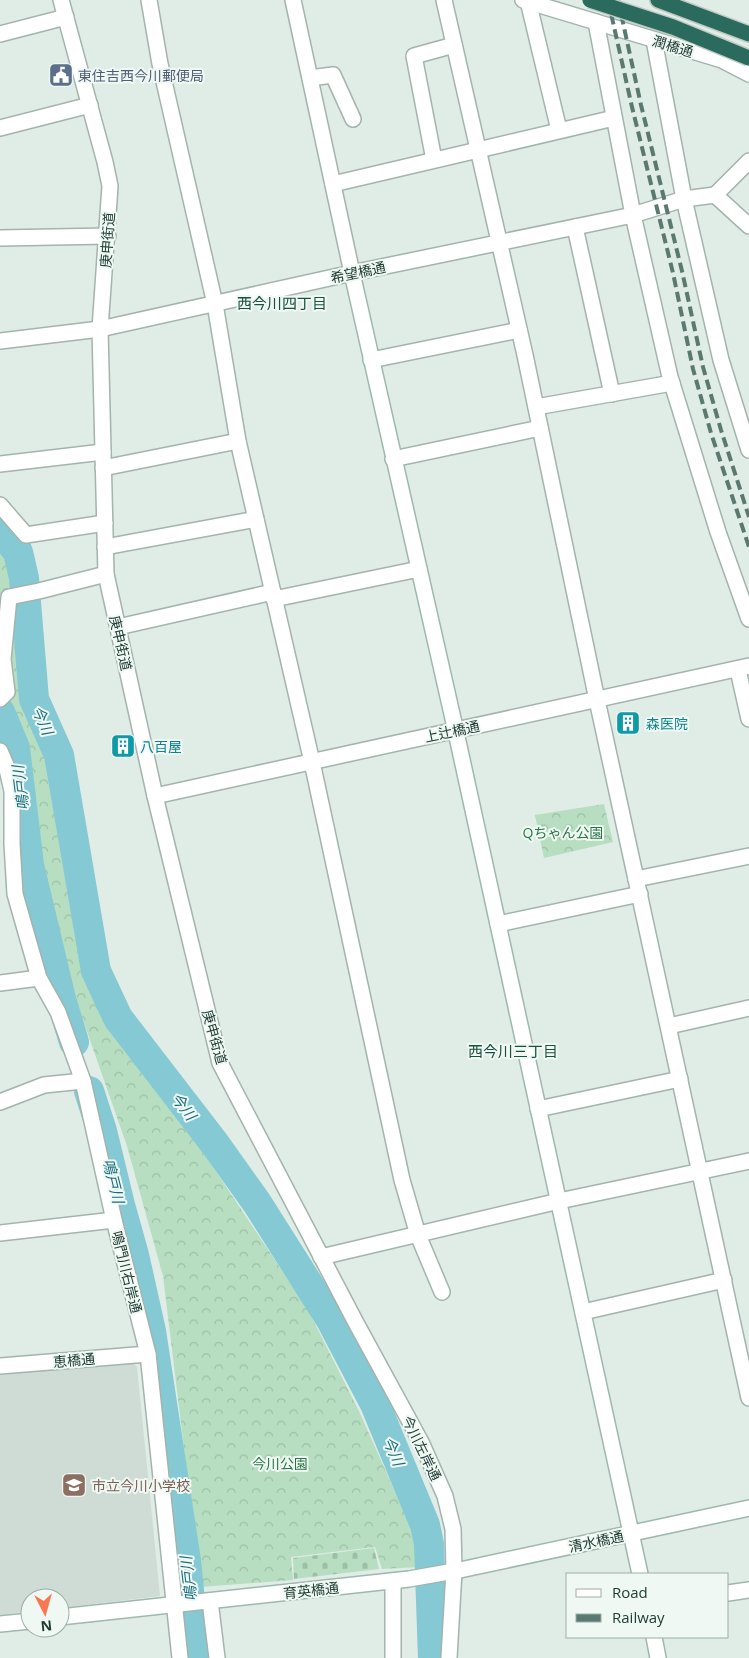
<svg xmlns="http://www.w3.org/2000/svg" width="749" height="1658" font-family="'Open Sans','Noto Sans JP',sans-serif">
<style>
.built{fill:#cedcd5}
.forest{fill:url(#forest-crowns)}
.cemetery{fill:url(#cemetery-stones)}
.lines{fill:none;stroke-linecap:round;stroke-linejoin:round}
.river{stroke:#84c9d4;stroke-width:30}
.street-casing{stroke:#a3b4ad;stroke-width:18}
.secondary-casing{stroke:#9eb8ae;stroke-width:18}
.highway-casing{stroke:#c1c9c6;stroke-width:18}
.street{stroke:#fff;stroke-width:15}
.secondary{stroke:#fff;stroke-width:15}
.highway{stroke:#2a6b5d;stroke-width:15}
.rail{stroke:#5a7970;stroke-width:4;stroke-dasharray:10 5;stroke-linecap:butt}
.highway-bridge-casing{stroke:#c1c9c6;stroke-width:18;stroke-linecap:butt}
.highway-bridge{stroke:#2a6b5d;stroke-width:15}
.labels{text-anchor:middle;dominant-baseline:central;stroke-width:4;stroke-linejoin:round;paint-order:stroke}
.street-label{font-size:14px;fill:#203d35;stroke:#f0f8f4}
.service-label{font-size:14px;fill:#4e5e75;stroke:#f0f8f4;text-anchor:start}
.culture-label{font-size:14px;fill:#0d838f;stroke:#f0f8f4;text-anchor:start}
.park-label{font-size:14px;fill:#287645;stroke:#f0f8f4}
.education-label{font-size:14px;fill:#785e54;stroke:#f0f8f4;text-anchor:start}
.neighbourhood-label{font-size:15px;fill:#1a5042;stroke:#f0f8f4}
.water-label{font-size:15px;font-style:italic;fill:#176c7c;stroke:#f0f8f4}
</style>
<defs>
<pattern id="forest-crowns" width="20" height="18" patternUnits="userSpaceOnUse" patternTransform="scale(1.25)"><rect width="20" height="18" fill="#b7dec1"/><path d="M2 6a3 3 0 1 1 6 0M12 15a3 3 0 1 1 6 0" fill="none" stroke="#9dbfa6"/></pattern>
<pattern id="cemetery-stones" width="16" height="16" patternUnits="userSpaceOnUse" patternTransform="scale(1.25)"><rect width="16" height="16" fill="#b7dec1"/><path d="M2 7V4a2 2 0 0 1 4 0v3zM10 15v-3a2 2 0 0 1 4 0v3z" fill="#9dbfa6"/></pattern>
</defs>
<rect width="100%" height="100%" fill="#e0ece6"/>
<polygon class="built" points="131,1361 137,1367 160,1596 60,1608 60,1598 30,1598 30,1611 0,1615 0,1375"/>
<g class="forest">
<polygon points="0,552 14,575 27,705 53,770 73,889 99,995 308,1310 359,1411 409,1523 420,1567 382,1569 375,1547 291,1557 293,1580 201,1587 163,1276 127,1146 62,960 36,867 30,810 0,701"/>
<polygon points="604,804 613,842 544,858 535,815"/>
</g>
<polygon class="cemetery" points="374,1548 379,1569 294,1579 293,1558"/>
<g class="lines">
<g class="river">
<polyline points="0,530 18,552 24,578 34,699 59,755 96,971 118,1018 215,1144 257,1203 331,1320 375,1404 425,1525 429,1544 433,1658"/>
<polyline points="0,712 15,748 29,865 61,999 74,1042"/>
<polyline points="89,1091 102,1131 120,1205 134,1255 151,1331 186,1561 196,1658"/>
</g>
<defs>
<g id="street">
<polyline points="61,0 105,162 110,186 100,329 106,574 155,796 220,1063 355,1321 421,1442 445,1496 453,1529 454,1571 449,1658"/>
<polyline points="149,0 160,64 215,304 238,441 312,762 402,1180 418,1235 442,1292"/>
<polyline points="293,0 352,273"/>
<polyline points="444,0 525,355 597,700 749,1398"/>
<polyline points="523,0 722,60 749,74"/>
<polyline points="528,1 559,130"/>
<polyline points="596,22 633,215 670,377 718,532 749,619"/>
<polyline points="0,34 66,17"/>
<polyline points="654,40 684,199 721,360 749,450"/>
<polyline points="310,78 333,75 353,119"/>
<polyline points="0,128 90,105"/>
<polyline points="434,160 414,56 454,45"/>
<polyline points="333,184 614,118"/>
<polyline points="715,195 749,161"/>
<polyline points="715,195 749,226"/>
<polyline points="575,227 612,394"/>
<polyline points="0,238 108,236"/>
<polyline points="0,341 100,329 352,273 633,215 684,199 715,195"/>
<polyline points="371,360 519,330"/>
<polyline points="536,407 672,383"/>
<polyline points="393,459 540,428"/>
<polyline points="0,464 103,452"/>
<polyline points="103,468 238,441"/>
<polyline points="0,505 26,535 105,523"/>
<polyline points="105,547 256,519"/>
<polyline points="274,599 419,569"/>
<polyline points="118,627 273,592"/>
<polyline points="738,670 749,719"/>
<polyline points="0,699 7,692 3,659 9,597 39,591 106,574"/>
<polyline points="0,751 6,765 12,791 12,844 15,894 39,978 58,1012 83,1081 114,1220 148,1354 180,1658"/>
<polyline points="155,796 749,666"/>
<polyline points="636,879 749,856"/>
<polyline points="498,924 640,894"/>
<polyline points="0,983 39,978"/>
<polyline points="669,1026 749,1008"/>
<polyline points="0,1102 44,1085 83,1081"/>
<polyline points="538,1109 680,1079"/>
<polyline points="0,1233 114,1220"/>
<polyline points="321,1257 559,1201 749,1161"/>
<polyline points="583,1312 724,1280"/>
<polyline points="0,1366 148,1354"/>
<polyline points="393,1581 393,1658"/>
<polyline points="728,1593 749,1590"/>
<polyline points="210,1601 217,1658"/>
</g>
<g id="secondary">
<polyline points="352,273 454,723 640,1574"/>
<polyline points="60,1617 409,1579 460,1570 749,1508"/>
<polyline points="0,1624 30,1621"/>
<polyline points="654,1637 658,1658"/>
</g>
<polyline id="highway" points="658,0 749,34"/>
</defs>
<use href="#street" class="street-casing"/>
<use href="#secondary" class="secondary-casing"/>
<use href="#highway" class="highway-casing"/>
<use href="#street" class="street"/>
<use href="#secondary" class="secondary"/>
<use href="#highway" class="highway"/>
<g class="rail">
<polyline points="608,0 632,107 673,273 693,369 711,433 749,547"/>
<polyline points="618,0 641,105 682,271 703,367 721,430 749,517"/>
</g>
<defs>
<polyline id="highway-bridge" points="590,0 673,27 749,58"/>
</defs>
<use href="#highway-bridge" class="highway-bridge-casing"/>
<use href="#highway-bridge" class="highway-bridge"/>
</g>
<defs>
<symbol id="civic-square" viewBox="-11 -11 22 22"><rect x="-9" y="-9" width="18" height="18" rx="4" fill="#5c6f8a" stroke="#f0f8f4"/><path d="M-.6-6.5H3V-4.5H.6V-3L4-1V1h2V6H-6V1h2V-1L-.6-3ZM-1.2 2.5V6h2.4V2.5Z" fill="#fff"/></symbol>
<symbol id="building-square" viewBox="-11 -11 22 22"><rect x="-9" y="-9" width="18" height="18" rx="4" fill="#0f9aa8" stroke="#f0f8f4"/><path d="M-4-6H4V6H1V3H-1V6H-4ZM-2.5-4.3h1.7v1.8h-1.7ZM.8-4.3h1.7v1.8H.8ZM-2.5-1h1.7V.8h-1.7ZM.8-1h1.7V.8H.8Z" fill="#fff"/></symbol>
<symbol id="school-square" viewBox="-11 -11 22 22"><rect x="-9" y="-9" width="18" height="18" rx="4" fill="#8d6e63" stroke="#f0f8f4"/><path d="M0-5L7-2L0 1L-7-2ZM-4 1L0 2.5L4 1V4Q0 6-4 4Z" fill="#fff"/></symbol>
</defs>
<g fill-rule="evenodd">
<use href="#civic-square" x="47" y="61" width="28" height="28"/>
<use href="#building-square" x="614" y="709" width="28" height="28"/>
<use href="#building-square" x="109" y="732" width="28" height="28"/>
<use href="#school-square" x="60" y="1471" width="28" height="28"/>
</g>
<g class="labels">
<g class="street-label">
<text transform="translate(673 46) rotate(17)">潤橋通</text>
<text transform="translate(107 240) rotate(-86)">庚申街道</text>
<text transform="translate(358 272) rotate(-12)">希望橋通</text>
<text transform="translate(121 643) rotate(77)">庚申街道</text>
<text transform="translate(452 731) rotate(-12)">上辻橋通</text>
<text transform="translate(215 1037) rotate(74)">庚申街道</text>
<text transform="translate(127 1272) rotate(76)">鳴門川右岸通</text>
<text transform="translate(74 1360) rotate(-5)">恵橋通</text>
<text transform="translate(422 1448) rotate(64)">今川左岸通</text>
<text transform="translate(596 1541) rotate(-12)">清水橋通</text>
<text transform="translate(311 1590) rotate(-6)">育英橋通</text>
</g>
<g class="service-label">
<text x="78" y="75">東住吉西今川郵便局</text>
</g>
<g class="culture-label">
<text x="646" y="723">森医院</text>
<text x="140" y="746">八百屋</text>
</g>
<g class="park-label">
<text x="563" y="832">Qちゃん公園</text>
<text x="280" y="1463">今川公園</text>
</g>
<g class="education-label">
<text x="92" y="1485">市立今川小学校</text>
</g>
<g class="neighbourhood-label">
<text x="282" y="303">西今川四丁目</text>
<text x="513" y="1051">西今川三丁目</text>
</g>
<g class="water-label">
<text transform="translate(43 720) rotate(66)">今川</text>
<text transform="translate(20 788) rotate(-97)">鳴戸川</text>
<text transform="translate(184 1106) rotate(53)">今川</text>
<text transform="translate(114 1181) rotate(76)">鳴戸川</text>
<text transform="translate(394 1451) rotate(67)">今川</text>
<text transform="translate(188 1579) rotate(-97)">鳴戸川</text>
</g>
</g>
<rect x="566" y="1573" width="162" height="65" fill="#f0f8f4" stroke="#9dada8"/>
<rect x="576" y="1589" width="25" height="8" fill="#ffffff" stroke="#9dada8"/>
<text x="612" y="1598" font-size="15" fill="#203d35">Road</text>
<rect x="576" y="1614" width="25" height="8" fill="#5a7970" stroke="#9dada8"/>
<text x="612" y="1623" font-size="15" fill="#203d35">Railway</text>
<g transform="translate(45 1613) rotate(174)"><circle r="24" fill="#f0f8f4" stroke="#9dada8"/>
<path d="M0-4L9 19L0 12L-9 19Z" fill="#fa7850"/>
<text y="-8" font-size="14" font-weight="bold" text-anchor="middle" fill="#203d35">N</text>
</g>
</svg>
